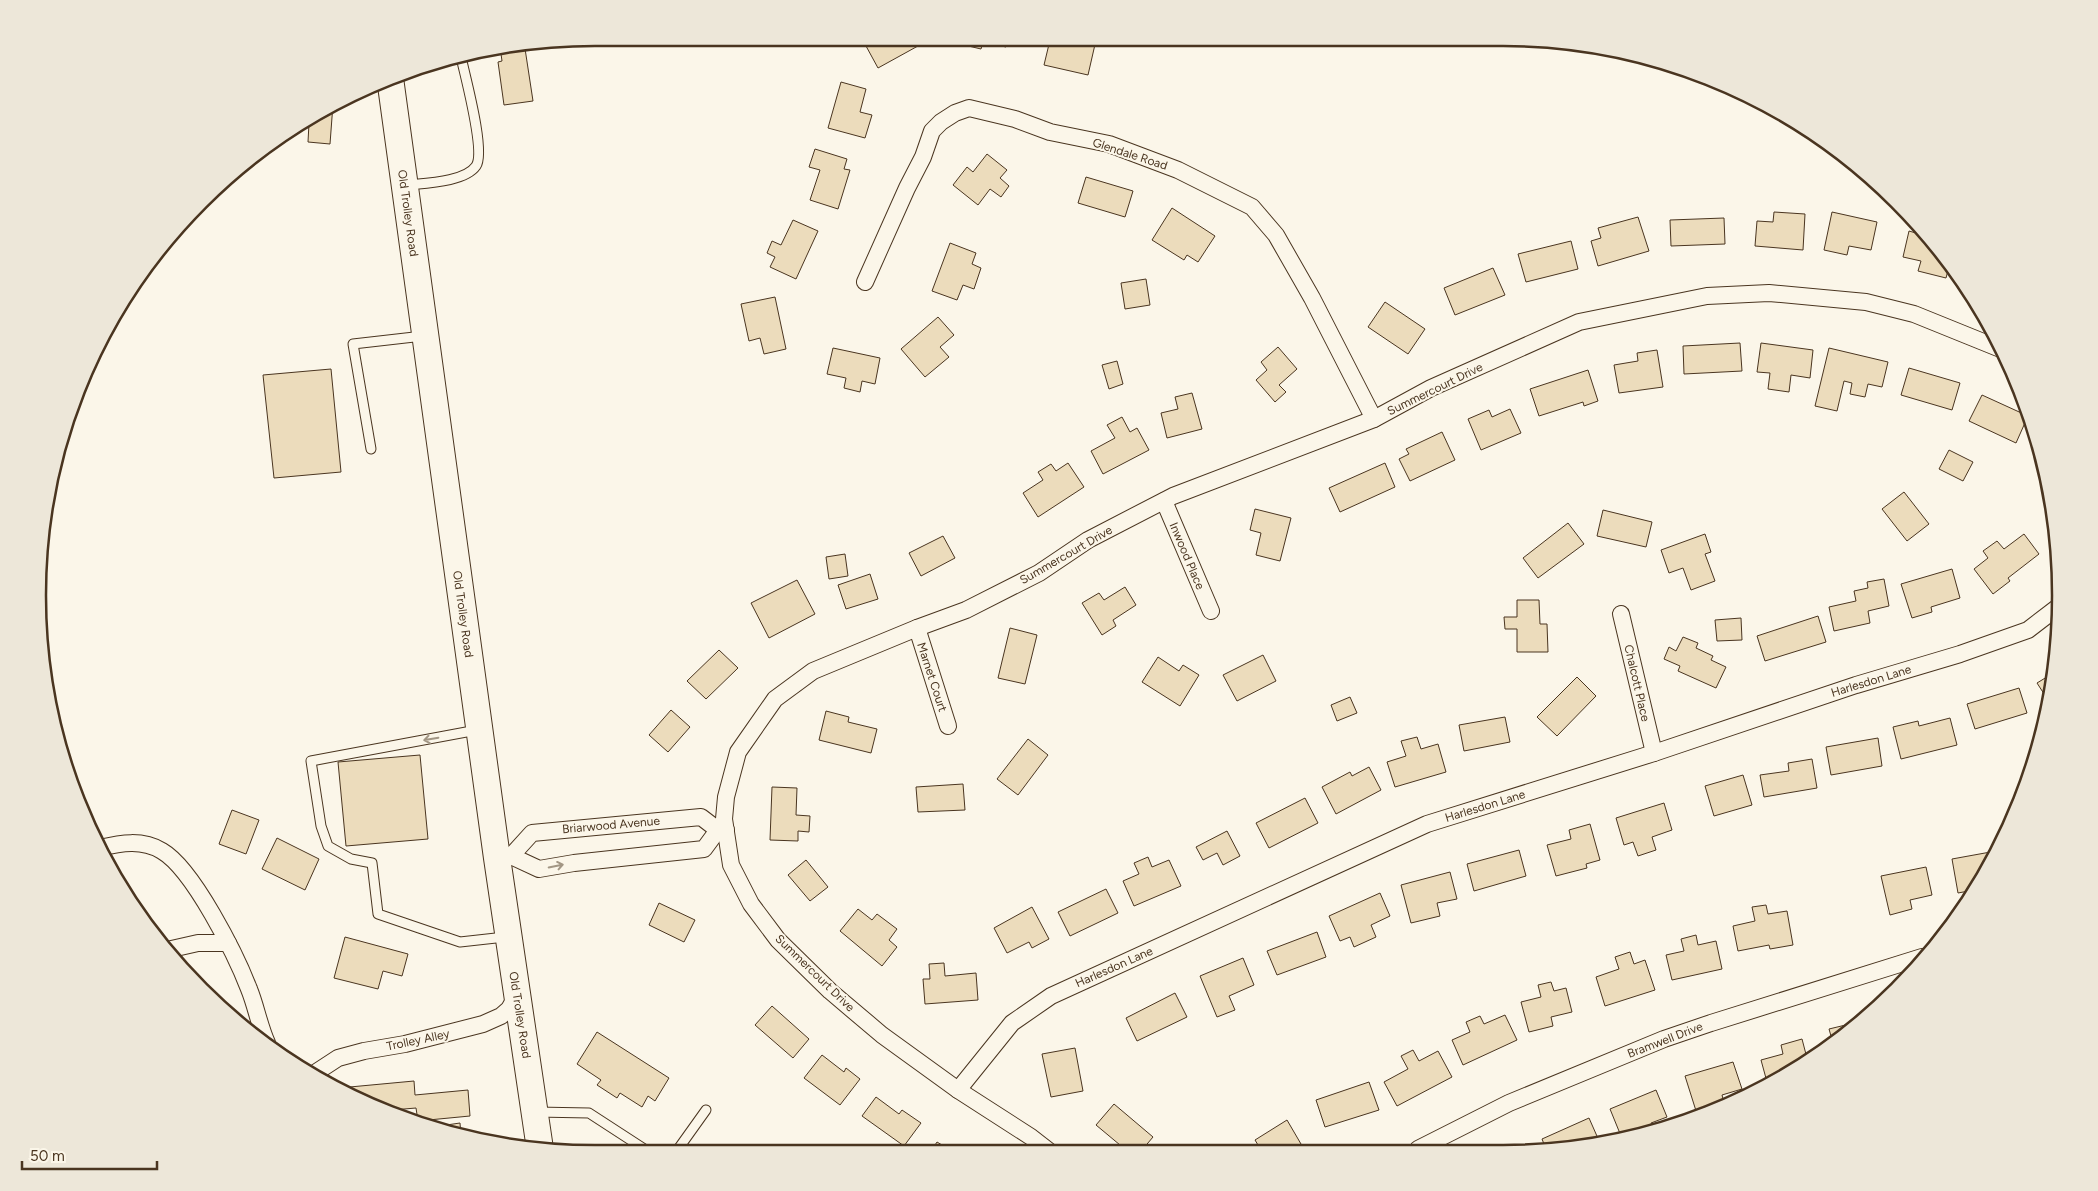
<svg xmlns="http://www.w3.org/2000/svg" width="2098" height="1191" font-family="Figtree,sans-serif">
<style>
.building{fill:#ecdcbc;stroke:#4a3520}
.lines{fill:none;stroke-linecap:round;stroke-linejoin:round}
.service-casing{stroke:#4a3520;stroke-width:11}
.minor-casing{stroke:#4a3520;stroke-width:18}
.primary-casing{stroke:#4a3520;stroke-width:28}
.service{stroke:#fbf6e9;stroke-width:9}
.minor{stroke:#fbf6e9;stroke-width:16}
.primary{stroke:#fbf6e9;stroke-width:26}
.oneway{stroke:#a29684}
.labels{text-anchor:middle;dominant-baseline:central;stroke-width:4;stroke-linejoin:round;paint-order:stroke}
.street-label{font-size:12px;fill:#4a3520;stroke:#fbf6e9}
.rim{fill:none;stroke:#4a3520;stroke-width:2.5}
</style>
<rect width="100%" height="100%" fill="#fbf6e9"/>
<g class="building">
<polygon points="1050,40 1096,40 1088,75 1044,65"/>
<polygon points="874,41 927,41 878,68 866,46"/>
<polygon points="960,41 1008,41 1006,47 983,42 981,49 960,44"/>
<polygon points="524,42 533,101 504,105 498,62 502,61 500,47"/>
<polygon points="841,82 866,89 860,112 872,115 865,138 828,128"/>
<polygon points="333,104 330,144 308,142 309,123 305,122"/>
<polygon points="815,149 847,159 844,169 850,170 838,209 810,200 820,170 809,167"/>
<polygon points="987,154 1007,170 1000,178 1009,186 1001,197 990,189 978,205 953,185 967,167 973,172"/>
<polygon points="1086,177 1133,191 1125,217 1078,203"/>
<polygon points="1172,208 1215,236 1198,262 1187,255 1184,260 1152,240"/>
<polygon points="1774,212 1805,214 1803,250 1755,246 1757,221 1773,222"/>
<polygon points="1832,212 1877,222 1871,250 1849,246 1847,255 1824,250"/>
<polygon points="1638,217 1649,251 1598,266 1591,241 1601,238 1598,228"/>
<polygon points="1724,218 1725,244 1671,246 1670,220"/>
<polygon points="793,220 818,231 796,279 770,267 775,257 767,253 772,241 781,245"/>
<polygon points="1909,231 1926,236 1945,256 1950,263 1946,278 1918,271 1921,261 1903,257"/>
<polygon points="1571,241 1578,269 1526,282 1518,254"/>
<polygon points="950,243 976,253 972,264 981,268 974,289 963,285 957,300 932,291"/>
<polygon points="1493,268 1505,295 1455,315 1444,288"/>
<polygon points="1146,279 1150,305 1125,309 1121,283"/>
<polygon points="775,297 786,349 764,354 760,338 749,341 741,304"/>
<polygon points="1385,302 1425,329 1408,354 1368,327"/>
<polygon points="938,317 954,335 940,347 949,357 925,377 901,349"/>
<polygon points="1740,343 1742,371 1684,374 1683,346"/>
<polygon points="1761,343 1813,350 1810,378 1791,375 1789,392 1768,389 1770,373 1757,372"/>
<polygon points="1278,347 1297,369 1279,385 1286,392 1275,402 1256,380 1267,370 1261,362"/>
<polygon points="833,348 880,358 875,384 862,381 860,392 844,388 846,378 827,374"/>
<polygon points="1829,348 1888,362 1882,387 1868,384 1865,397 1850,394 1852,383 1844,381 1837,411 1815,406"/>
<polygon points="1657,350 1663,387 1619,393 1614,365 1638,361 1637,353"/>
<polygon points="1117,361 1123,384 1109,389 1102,365"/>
<polygon points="1909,368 1960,383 1952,410 1901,395"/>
<polygon points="331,369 341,472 274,478 263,375"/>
<polygon points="1588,370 1598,401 1584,406 1583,402 1539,416 1530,389"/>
<polygon points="1192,393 1202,429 1167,438 1161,413 1178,409 1175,397"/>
<polygon points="1982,395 2028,416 2016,443 1969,421"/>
<polygon points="1510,409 1521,433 1481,450 1468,419 1489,410 1492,417"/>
<polygon points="1122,417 1130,432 1137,428 1149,450 1103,474 1091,451 1115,438 1107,425"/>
<polygon points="1442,432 1455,460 1410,481 1399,459 1409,454 1406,449"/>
<polygon points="1949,450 1973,462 1963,481 1939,469"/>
<polygon points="1068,463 1084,487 1038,517 1023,493 1043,480 1038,472 1051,464 1056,471"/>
<polygon points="1385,463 1395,487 1340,512 1329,488"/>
<polygon points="1904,492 1929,524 1907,541 1882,509"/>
<polygon points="1255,509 1291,518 1280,561 1256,555 1261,533 1250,530"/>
<polygon points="1603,510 1652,522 1646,547 1597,536"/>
<polygon points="1568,523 1584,544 1538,578 1523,558"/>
<polygon points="1705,534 1711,552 1705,554 1715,581 1691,590 1683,568 1669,573 1661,550"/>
<polygon points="2024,534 2039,554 2008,578 2010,581 1993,594 1974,569 1988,558 1983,551 1997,541 2004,549"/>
<polygon points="943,536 955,558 921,576 909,553"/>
<polygon points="845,554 848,576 829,579 826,557"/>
<polygon points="1952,569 1960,598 1931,607 1932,612 1912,618 1901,584"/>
<polygon points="870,574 878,599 846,609 838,585"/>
<polygon points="1884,579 1889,606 1868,611 1870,623 1834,631 1829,607 1856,601 1854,591 1868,588 1867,582"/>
<polygon points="797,580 815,614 769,638 751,603"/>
<polygon points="1125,587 1136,605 1113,620 1116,626 1102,635 1082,603 1099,593 1104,600"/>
<polygon points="1517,600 1539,600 1540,624 1547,624 1548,652 1517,652 1517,629 1505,629 1504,617 1517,617"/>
<polygon points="1818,616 1826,642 1765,661 1757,636"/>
<polygon points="1741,618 1742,640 1717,641 1715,620"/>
<polygon points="1010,628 1037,635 1025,684 998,678"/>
<polygon points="1683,637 1698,643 1696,648 1713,656 1711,660 1726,667 1716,688 1678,671 1680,666 1664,659 1669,647 1676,651"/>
<polygon points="719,650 738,668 706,699 687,681"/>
<polygon points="1263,655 1276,681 1237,701 1223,675"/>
<polygon points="1158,657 1179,671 1183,665 1199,675 1180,706 1142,682"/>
<polygon points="2055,672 2048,700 2037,683"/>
<polygon points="1577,677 1596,696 1557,736 1537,717"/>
<polygon points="2019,688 2027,713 1975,729 1967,704"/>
<polygon points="1350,697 1357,713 1337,721 1331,705"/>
<polygon points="671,710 690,727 668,752 649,735"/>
<polygon points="826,711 849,717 848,722 877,729 871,753 819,740"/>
<polygon points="1505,717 1510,742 1464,751 1459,725"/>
<polygon points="1950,718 1957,745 1901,759 1893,727 1918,721 1919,726"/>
<polygon points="1417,737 1421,749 1438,744 1446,772 1395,787 1387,762 1406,756 1401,741"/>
<polygon points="1878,738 1882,766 1831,775 1826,747"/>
<polygon points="1028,739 1048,755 1018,795 997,779"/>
<polygon points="420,755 428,839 346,846 338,762"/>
<polygon points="1812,759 1817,788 1764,797 1760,775 1789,771 1788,763"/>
<polygon points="1369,767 1381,790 1336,814 1322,787 1350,772 1352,776"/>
<polygon points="1743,775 1752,805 1714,816 1705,786"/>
<polygon points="963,784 965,810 918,812 916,787"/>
<polygon points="772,787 797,788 796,815 810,816 809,832 798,831 798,841 770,840"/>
<polygon points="1305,798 1318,823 1269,848 1256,823"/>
<polygon points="1664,803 1672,830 1652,837 1656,850 1638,856 1633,842 1624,845 1616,818"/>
<polygon points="232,810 259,820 246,854 219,844"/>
<polygon points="1590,824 1600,860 1586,864 1587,868 1556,876 1547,845 1571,839 1569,830"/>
<polygon points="1227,831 1240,856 1223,865 1217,853 1203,860 1196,847"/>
<polygon points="277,838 319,859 305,890 262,869"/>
<polygon points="1519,850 1526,876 1474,891 1467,864"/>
<polygon points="1996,851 1986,875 1974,890 1958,893 1952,859"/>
<polygon points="1148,857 1152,867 1169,860 1181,886 1134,906 1123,881 1139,874 1134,863"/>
<polygon points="806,860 828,887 810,901 788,875"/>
<polygon points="1926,867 1932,895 1910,900 1912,909 1890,915 1881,876"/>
<polygon points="1450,872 1457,899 1437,903 1440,916 1411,923 1401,885"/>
<polygon points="1106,889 1118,913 1070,936 1058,912"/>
<polygon points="1380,893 1390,916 1371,925 1376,937 1354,947 1350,937 1340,941 1329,916"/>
<polygon points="659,903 695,920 684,942 649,925"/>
<polygon points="1766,905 1768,914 1787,911 1793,945 1770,949 1769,945 1738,951 1733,926 1755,921 1752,907"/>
<polygon points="1032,907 1049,939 1032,948 1029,942 1007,953 994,928"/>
<polygon points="858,909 872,920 877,914 897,929 889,940 897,947 882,966 840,931"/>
<polygon points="1317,932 1326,957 1277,975 1267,951"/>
<polygon points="1696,935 1698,945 1716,941 1722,969 1672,980 1666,955 1684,951 1681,939"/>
<polygon points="345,937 408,954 402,976 383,971 378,989 334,978"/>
<polygon points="1630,952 1634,964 1645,960 1655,990 1605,1006 1596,977 1619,969 1615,957"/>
<polygon points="1243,958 1254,985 1229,996 1235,1010 1217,1017 1200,976"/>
<polygon points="944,963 945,976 976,973 978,1000 925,1004 923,979 930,979 929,964"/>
<polygon points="1551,982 1554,991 1566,988 1572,1012 1551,1017 1553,1026 1529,1032 1521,1002 1541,997 1538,985"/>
<polygon points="1175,993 1187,1017 1137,1041 1126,1018"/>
<polygon points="226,1002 230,1017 217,1005"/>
<polygon points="772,1006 809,1039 793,1058 755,1025"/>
<polygon points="1505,1015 1517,1040 1463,1065 1452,1040 1470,1032 1466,1022 1480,1016 1484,1024"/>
<polygon points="1858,1022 1833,1043 1829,1029"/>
<polygon points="597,1032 669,1078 655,1101 648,1096 642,1107 620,1093 617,1098 597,1085 601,1080 577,1064"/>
<polygon points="1802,1039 1808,1062 1767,1082 1761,1060 1783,1054 1781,1045"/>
<polygon points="1075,1048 1083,1091 1051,1097 1042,1054"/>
<polygon points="1413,1050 1419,1061 1438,1051 1452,1077 1397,1106 1384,1082 1408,1069 1401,1056"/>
<polygon points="822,1055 844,1072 846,1068 860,1079 840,1105 804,1078"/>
<polygon points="1733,1062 1742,1089 1722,1095 1724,1103 1697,1114 1685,1076"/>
<polygon points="414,1081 415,1095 468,1090 470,1116 418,1121 416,1108 392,1110 339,1088"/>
<polygon points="1369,1082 1379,1110 1325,1127 1316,1100"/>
<polygon points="1656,1090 1667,1117 1651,1123 1654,1130 1637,1134 1635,1130 1621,1136 1610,1109"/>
<polygon points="876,1097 899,1114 902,1110 921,1123 904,1146 862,1116"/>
<polygon points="1114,1104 1153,1137 1142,1150 1126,1150 1096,1125"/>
<polygon points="1589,1118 1600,1143 1575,1149 1546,1149 1542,1139"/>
<polygon points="1287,1120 1301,1144 1291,1150 1261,1150 1255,1140"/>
<polygon points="460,1123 461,1136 451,1134 433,1127"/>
<polygon points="937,1142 952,1151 931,1151"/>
</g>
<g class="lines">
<defs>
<g id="service">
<path d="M407 185C425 183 465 182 476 166 486 152 465 76 461 57"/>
<polyline points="371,449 353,344 423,336"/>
<polyline points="477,730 311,761 321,826 328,846 351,859 372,863 378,914 460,942 505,937"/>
<polyline points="536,1112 589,1113 649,1152"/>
<polyline points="676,1152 706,1110"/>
</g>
<g id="minor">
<polyline points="865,282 907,188 923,157 932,131 941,122 955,113 969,108 1015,119 1050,132 1109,144 1178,170 1252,207 1276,235 1312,298 1374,419"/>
<polyline points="1164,501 1211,611"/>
<polyline points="1621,614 1654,753"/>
<polyline points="917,628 948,726"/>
<path d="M99 848C121 843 142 839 162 851 193 869 236 955 249 989 256 1006 259 1025 267 1043"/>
<polyline points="511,856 532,833 701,817 718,830 726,830"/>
<polyline points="497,858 511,856 539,869 574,863 704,849 718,830"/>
<polyline points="167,950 198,943 228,943"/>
<polyline points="312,1075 338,1058 364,1051 405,1044 483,1024 501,1016 509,1009 517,995"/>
<polyline points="958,1090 1012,1023 1051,996 1427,824 1654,753 1856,685 1960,654 2028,630 2058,607"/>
<polyline points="1418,1149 1509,1103 1664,1039 1711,1023 1922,957"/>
<polyline points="1049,1151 1031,1137 958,1090 882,1035 830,991 778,940 751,904 731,865 724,819 726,797 738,752 775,699 813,671 917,628 966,610 1039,573 1088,540 1173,496 1374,419 1431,388 1579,322 1707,296 1769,293 1866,302 1914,314 2003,350"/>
</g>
<polyline id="primary" points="390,78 497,858 540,1149"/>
</defs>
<use href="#service" class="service-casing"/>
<use href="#minor" class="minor-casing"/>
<use href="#primary" class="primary-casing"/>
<use href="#service" class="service"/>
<use href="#minor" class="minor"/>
<use href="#primary" class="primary"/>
</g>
<defs><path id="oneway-shaft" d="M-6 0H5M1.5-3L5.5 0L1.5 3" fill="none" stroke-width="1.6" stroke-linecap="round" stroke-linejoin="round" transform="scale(1.25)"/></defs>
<g class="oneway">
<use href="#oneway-shaft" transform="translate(431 739) rotate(170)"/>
<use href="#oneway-shaft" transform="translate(556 866) rotate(-11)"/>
</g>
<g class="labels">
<g class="street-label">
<text transform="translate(1130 154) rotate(18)">Glendale Road</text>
<text transform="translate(408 213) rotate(82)">Old Trolley Road</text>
<text transform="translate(1435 389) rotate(-26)">Summercourt Drive</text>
<text transform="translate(1066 555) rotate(-30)">Summercourt Drive</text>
<text transform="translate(1187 556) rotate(67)">Inwood Place</text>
<text transform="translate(463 614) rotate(82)">Old Trolley Road</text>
<text transform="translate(932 677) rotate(72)">Marnet Court</text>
<text transform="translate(1871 681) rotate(-17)">Harlesdon Lane</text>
<text transform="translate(1637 683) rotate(77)">Chalcott Place</text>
<text transform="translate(1485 806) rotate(-17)">Harlesdon Lane</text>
<text transform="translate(611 825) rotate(-5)">Briarwood Avenue</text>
<text transform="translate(1114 967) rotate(-24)">Harlesdon Lane</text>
<text transform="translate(815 973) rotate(44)">Summercourt Drive</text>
<text transform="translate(520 1015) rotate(81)">Old Trolley Road</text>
<text transform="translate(418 1040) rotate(-12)">Trolley Alley</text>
<text transform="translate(1665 1040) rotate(-21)">Bramwell Drive</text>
</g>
</g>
<path d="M0 0H2098V1191H0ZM595 46H1503A549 549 0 0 1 2052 595V596A549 549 0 0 1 1503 1145H595A549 549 0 0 1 46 596V595A549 549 0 0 1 595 46Z" fill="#ede7d9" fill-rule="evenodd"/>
<path class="rim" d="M595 46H1503A549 549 0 0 1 2052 595V596A549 549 0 0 1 1503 1145H595A549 549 0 0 1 46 596V595A549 549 0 0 1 595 46Z"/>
<path d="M22 1161v8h135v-8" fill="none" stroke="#4a3520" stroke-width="2.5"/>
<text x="30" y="1161" font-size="15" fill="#4a3520" stroke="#fbf6e9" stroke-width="4" paint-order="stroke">50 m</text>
</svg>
